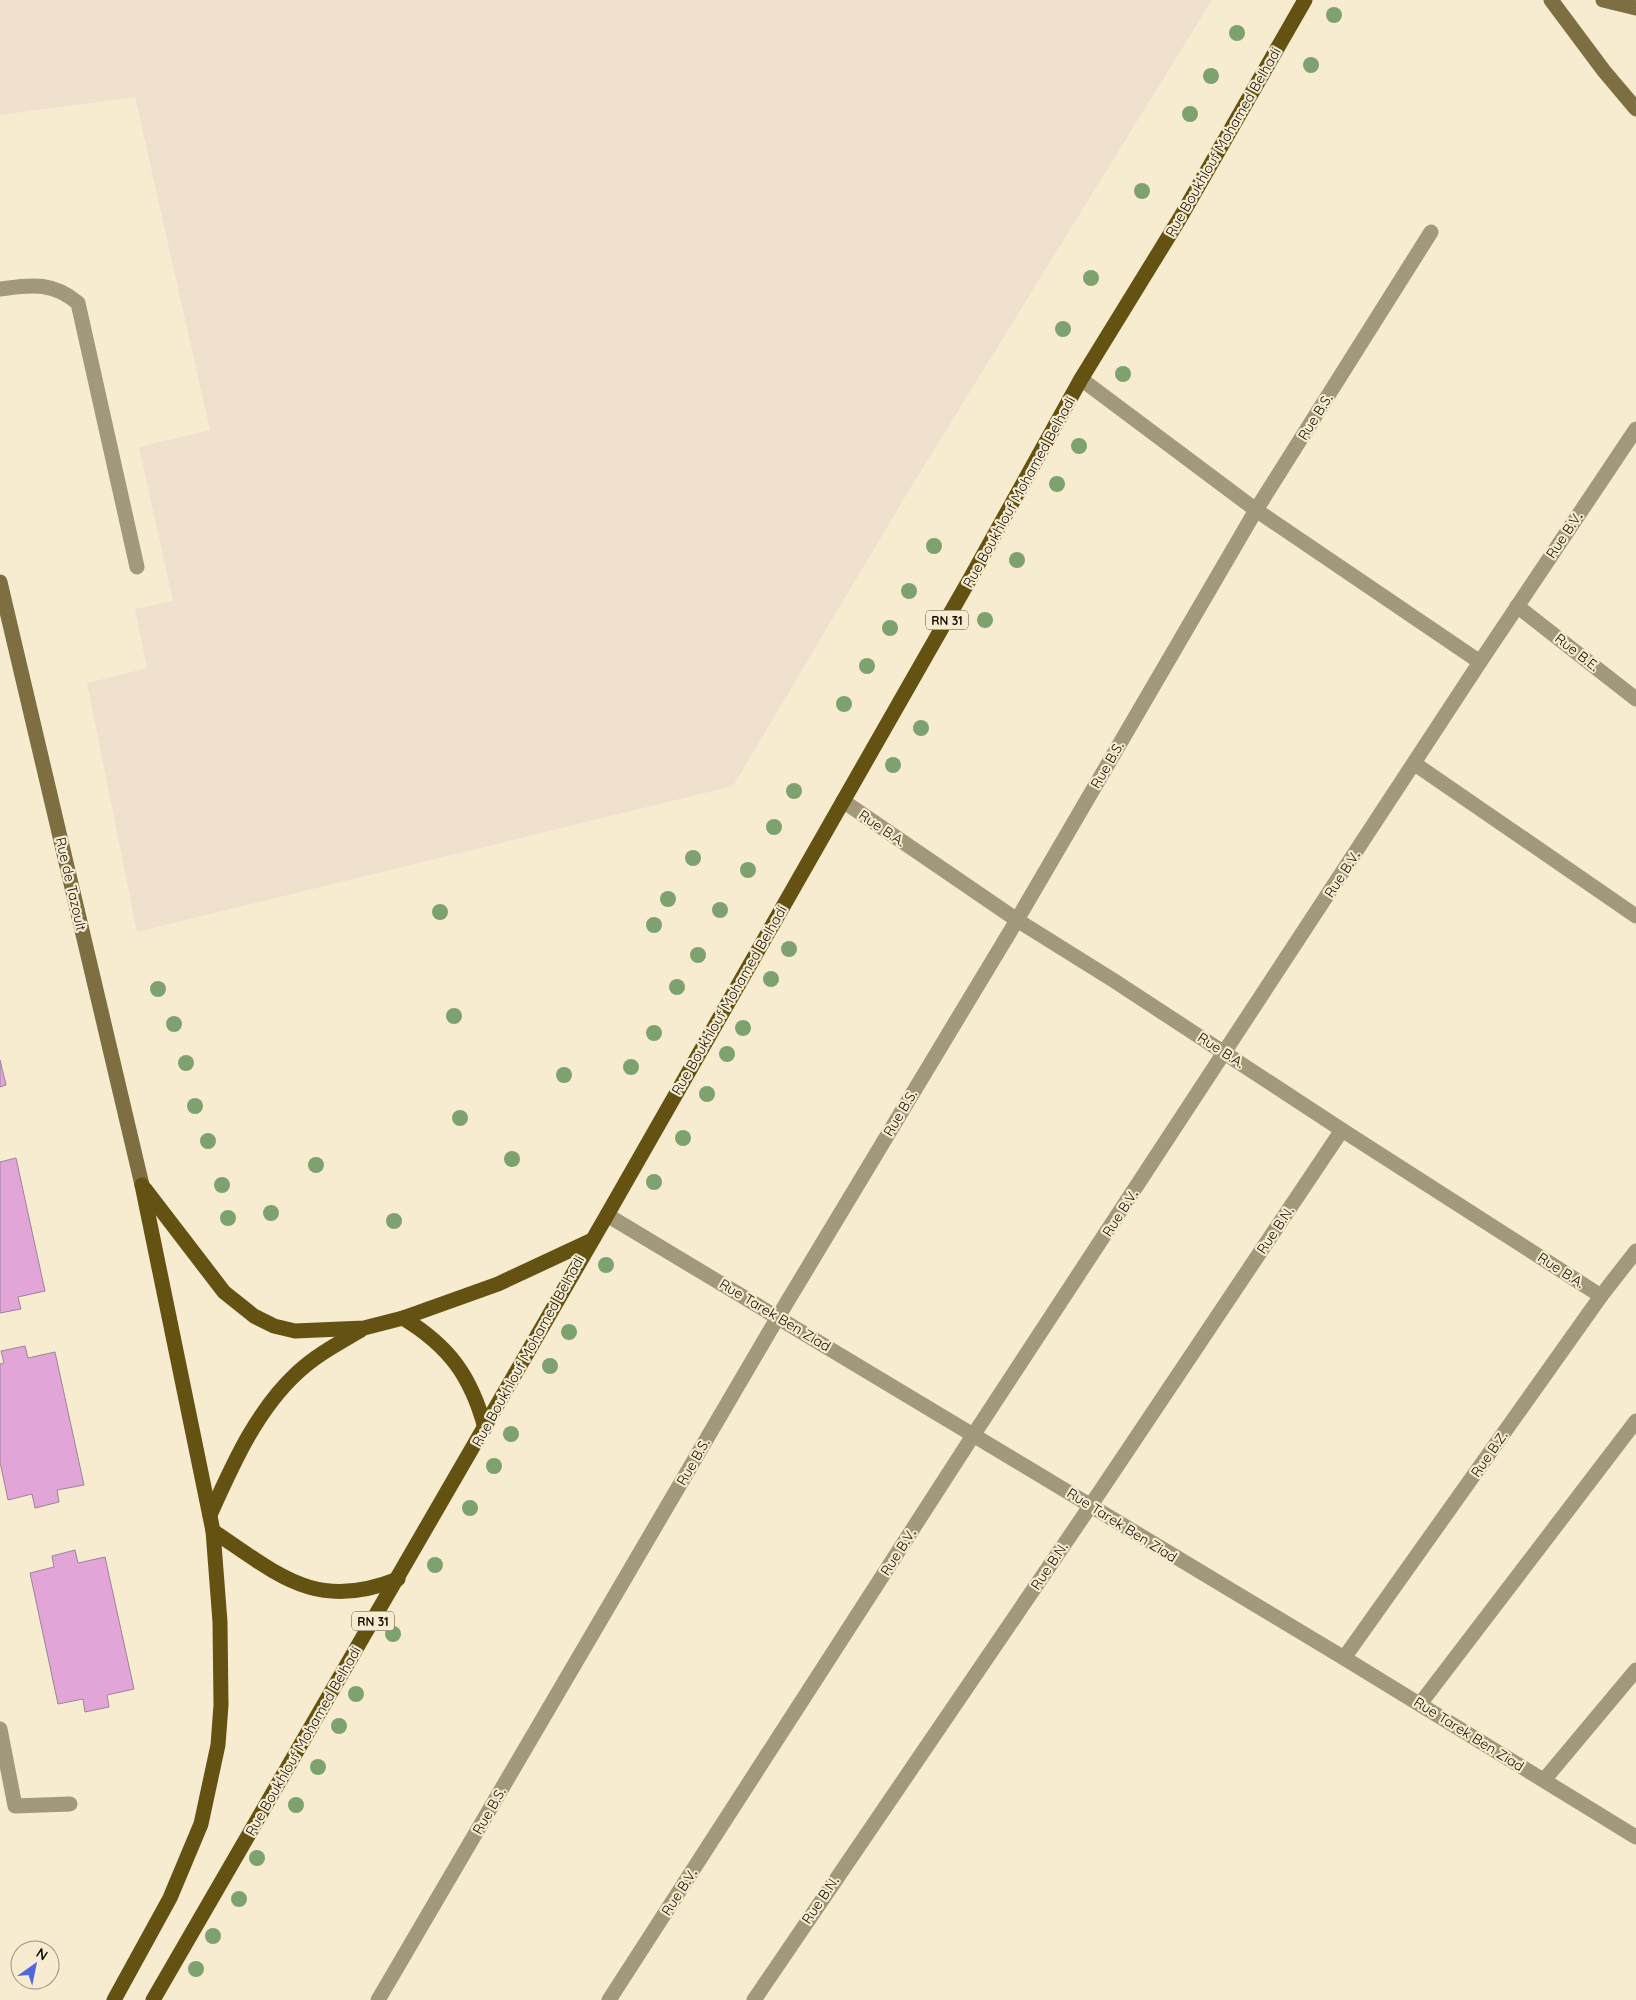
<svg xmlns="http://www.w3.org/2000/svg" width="1636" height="2000" font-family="Quicksand,sans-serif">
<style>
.education{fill:#f0e0ce}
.building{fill:#e2a5d8;stroke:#9c8497}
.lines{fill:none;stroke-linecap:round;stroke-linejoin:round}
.lane{stroke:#a2987a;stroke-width:15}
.street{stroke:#a2987a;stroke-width:15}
.secondary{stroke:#7e6f42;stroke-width:15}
.primary{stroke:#645212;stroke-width:15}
.tree{fill:#7ea26f}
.labels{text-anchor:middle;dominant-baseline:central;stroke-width:4.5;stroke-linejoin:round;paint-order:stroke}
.shield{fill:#f8ecd0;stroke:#565042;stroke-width:1}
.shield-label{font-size:12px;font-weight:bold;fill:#110d05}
.street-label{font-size:14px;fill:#110d05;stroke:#f8ecd0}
</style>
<rect width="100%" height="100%" fill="#f8ecd0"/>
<polygon class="education" points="0,0 1212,0 911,487 733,786 137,932 87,683 147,668 135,609 173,601 139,447 210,430 135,97 0,115"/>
<g class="building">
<polygon points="0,1060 6,1085 0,1087"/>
<polygon points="16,1158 45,1291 18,1297 21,1309 0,1313 0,1162"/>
<polygon points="25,1346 28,1358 55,1352 84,1485 57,1490 59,1502 35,1508 32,1494 8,1500 0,1462 0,1364 4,1363 1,1351"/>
<polygon points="75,1550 78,1563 105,1557 134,1689 107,1695 109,1707 85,1712 83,1699 58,1704 30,1573 54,1567 52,1556"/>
</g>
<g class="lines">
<g class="lane">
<path d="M0 289C31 285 52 281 78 303L137 567"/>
<polyline points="0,1729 15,1806 70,1804"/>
</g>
<g class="street">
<polyline points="1081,379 1256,510 1480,662"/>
<polyline points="1517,606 1636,699"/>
<polyline points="1415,764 1636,916"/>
<polyline points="843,801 1017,920 1113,980 1342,1130 1601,1296"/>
<polyline points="607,1215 1344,1658 1636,1837"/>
<polyline points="1344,1658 1601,1296 1636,1251"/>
<polyline points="1420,1704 1636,1421"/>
<polyline points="1544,1780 1636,1670"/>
<polyline points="378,2000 778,1317 1017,920 1256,510 1431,232"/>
<polyline points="609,2000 974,1434 1480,662 1636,429"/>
<polyline points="754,2000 1091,1505 1342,1130"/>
</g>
<g class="secondary">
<polyline points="1551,0 1604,71 1636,109"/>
<polyline points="1603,0 1636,8"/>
<polyline points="0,582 142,1185"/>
</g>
<g class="primary">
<polyline points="145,1189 224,1292 254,1316 274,1326 295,1331 364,1328 403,1318 498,1284 590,1241"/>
<path d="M403 1318C449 1346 471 1376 485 1428"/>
<path d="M210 1515C233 1464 256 1411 297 1373 316 1355 339 1343 361 1330"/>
<path d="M213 1531C279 1575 316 1612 398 1579"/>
<polyline points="114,2000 170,1898 201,1824 218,1745 221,1705 220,1622 213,1531 142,1185"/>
<polyline points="153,2000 607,1215 971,577 1081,379 1180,218 1305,0"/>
</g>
</g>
<g class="tree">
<circle cx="1334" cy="15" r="8"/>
<circle cx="1237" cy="33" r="8"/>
<circle cx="1311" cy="65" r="8"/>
<circle cx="1211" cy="76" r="8"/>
<circle cx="1190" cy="114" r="8"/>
<circle cx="1142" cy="191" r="8"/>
<circle cx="1091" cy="278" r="8"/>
<circle cx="1063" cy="329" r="8"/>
<circle cx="1123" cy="374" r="8"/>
<circle cx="1079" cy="446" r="8"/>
<circle cx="1057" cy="484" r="8"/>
<circle cx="934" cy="546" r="8"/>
<circle cx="1017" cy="560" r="8"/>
<circle cx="909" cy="591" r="8"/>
<circle cx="985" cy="620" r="8"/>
<circle cx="890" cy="628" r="8"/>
<circle cx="867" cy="666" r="8"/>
<circle cx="844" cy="704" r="8"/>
<circle cx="921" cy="728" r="8"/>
<circle cx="893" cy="765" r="8"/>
<circle cx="794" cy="791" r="8"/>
<circle cx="774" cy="827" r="8"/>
<circle cx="693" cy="858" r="8"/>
<circle cx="748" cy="870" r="8"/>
<circle cx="668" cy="899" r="8"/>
<circle cx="720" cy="910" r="8"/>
<circle cx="440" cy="912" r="8"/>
<circle cx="654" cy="925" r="8"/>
<circle cx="789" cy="949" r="8"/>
<circle cx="698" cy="955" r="8"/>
<circle cx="771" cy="979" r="8"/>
<circle cx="677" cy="987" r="8"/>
<circle cx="158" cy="989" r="8"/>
<circle cx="454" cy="1016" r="8"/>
<circle cx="174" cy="1024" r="8"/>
<circle cx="743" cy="1028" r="8"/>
<circle cx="654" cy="1033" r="8"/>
<circle cx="727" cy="1054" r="8"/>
<circle cx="186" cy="1063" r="8"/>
<circle cx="631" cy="1067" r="8"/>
<circle cx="564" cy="1075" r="8"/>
<circle cx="707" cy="1094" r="8"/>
<circle cx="195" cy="1106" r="8"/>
<circle cx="460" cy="1118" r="8"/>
<circle cx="683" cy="1138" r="8"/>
<circle cx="208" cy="1141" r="8"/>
<circle cx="512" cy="1159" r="8"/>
<circle cx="316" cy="1165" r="8"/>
<circle cx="654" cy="1182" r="8"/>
<circle cx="222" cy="1185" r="8"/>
<circle cx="271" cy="1213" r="8"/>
<circle cx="228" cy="1218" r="8"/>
<circle cx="394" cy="1221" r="8"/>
<circle cx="606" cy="1265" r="8"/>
<circle cx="569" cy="1332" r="8"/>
<circle cx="550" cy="1366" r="8"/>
<circle cx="511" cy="1434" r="8"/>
<circle cx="494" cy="1466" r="8"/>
<circle cx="470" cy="1508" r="8"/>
<circle cx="435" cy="1565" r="8"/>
<circle cx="393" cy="1634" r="8"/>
<circle cx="356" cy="1694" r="8"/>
<circle cx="339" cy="1726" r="8"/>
<circle cx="318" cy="1767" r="8"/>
<circle cx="296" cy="1805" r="8"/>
<circle cx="257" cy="1858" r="8"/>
<circle cx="239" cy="1899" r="8"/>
<circle cx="213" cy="1936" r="8"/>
<circle cx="196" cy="1969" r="8"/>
</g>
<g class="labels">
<g class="shield">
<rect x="926" y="610.5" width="42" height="19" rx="4"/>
<rect x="352" y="1611.5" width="42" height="19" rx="4"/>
</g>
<g class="shield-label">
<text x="947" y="620">RN 31</text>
<text x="373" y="1621">RN 31</text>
</g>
<g class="street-label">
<text transform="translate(1223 142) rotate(-60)">Rue Boukhlouf Mohamed Belhadi</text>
<text transform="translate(1315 417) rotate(-58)">Rue B.S.</text>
<text transform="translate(1019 492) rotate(-61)">Rue Boukhlouf Mohamed Belhadi</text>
<text transform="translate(1564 535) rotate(-56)">Rue B.V.</text>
<text transform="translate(1577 652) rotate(38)">Rue B.E.</text>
<text transform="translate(1107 765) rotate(-60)">Rue B.S.</text>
<text transform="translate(882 828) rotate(34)">Rue B.A.</text>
<text transform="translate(1342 874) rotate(-57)">Rue B.V.</text>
<text transform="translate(71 884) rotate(77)">Rue de Tazoult</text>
<text transform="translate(729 1000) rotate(-60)">Rue Boukhlouf Mohamed Belhadi</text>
<text transform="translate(1221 1050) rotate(33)">Rue B.A.</text>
<text transform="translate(900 1113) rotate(-59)">Rue B.S.</text>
<text transform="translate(1120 1213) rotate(-57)">Rue B.V.</text>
<text transform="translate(1275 1230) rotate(-56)">Rue B.N.</text>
<text transform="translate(1561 1270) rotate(33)">Rue B.A.</text>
<text transform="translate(775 1315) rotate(31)">Rue Tarek Ben Ziad</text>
<text transform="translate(528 1351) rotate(-61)">Rue Boukhlouf Mohamed Belhadi</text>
<text transform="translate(1489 1454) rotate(-55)">Rue B.Z.</text>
<text transform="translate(693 1462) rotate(-60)">Rue B.S.</text>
<text transform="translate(1122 1525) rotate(32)">Rue Tarek Ben Ziad</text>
<text transform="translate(898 1552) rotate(-57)">Rue B.V.</text>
<text transform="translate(1049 1566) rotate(-56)">Rue B.N.</text>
<text transform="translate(1469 1734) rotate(32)">Rue Tarek Ben Ziad</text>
<text transform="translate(303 1741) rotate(-60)">Rue Boukhlouf Mohamed Belhadi</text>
<text transform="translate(489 1811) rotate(-60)">Rue B.S.</text>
<text transform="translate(679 1892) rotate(-57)">Rue B.V.</text>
<text transform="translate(820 1900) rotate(-56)">Rue B.N.</text>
</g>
</g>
<g transform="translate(35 1965) rotate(33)"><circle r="24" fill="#f8ecd0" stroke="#9c937f"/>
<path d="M0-4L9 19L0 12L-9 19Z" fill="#4c69dd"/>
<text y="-8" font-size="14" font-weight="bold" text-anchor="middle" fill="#110d05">N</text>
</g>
</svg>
